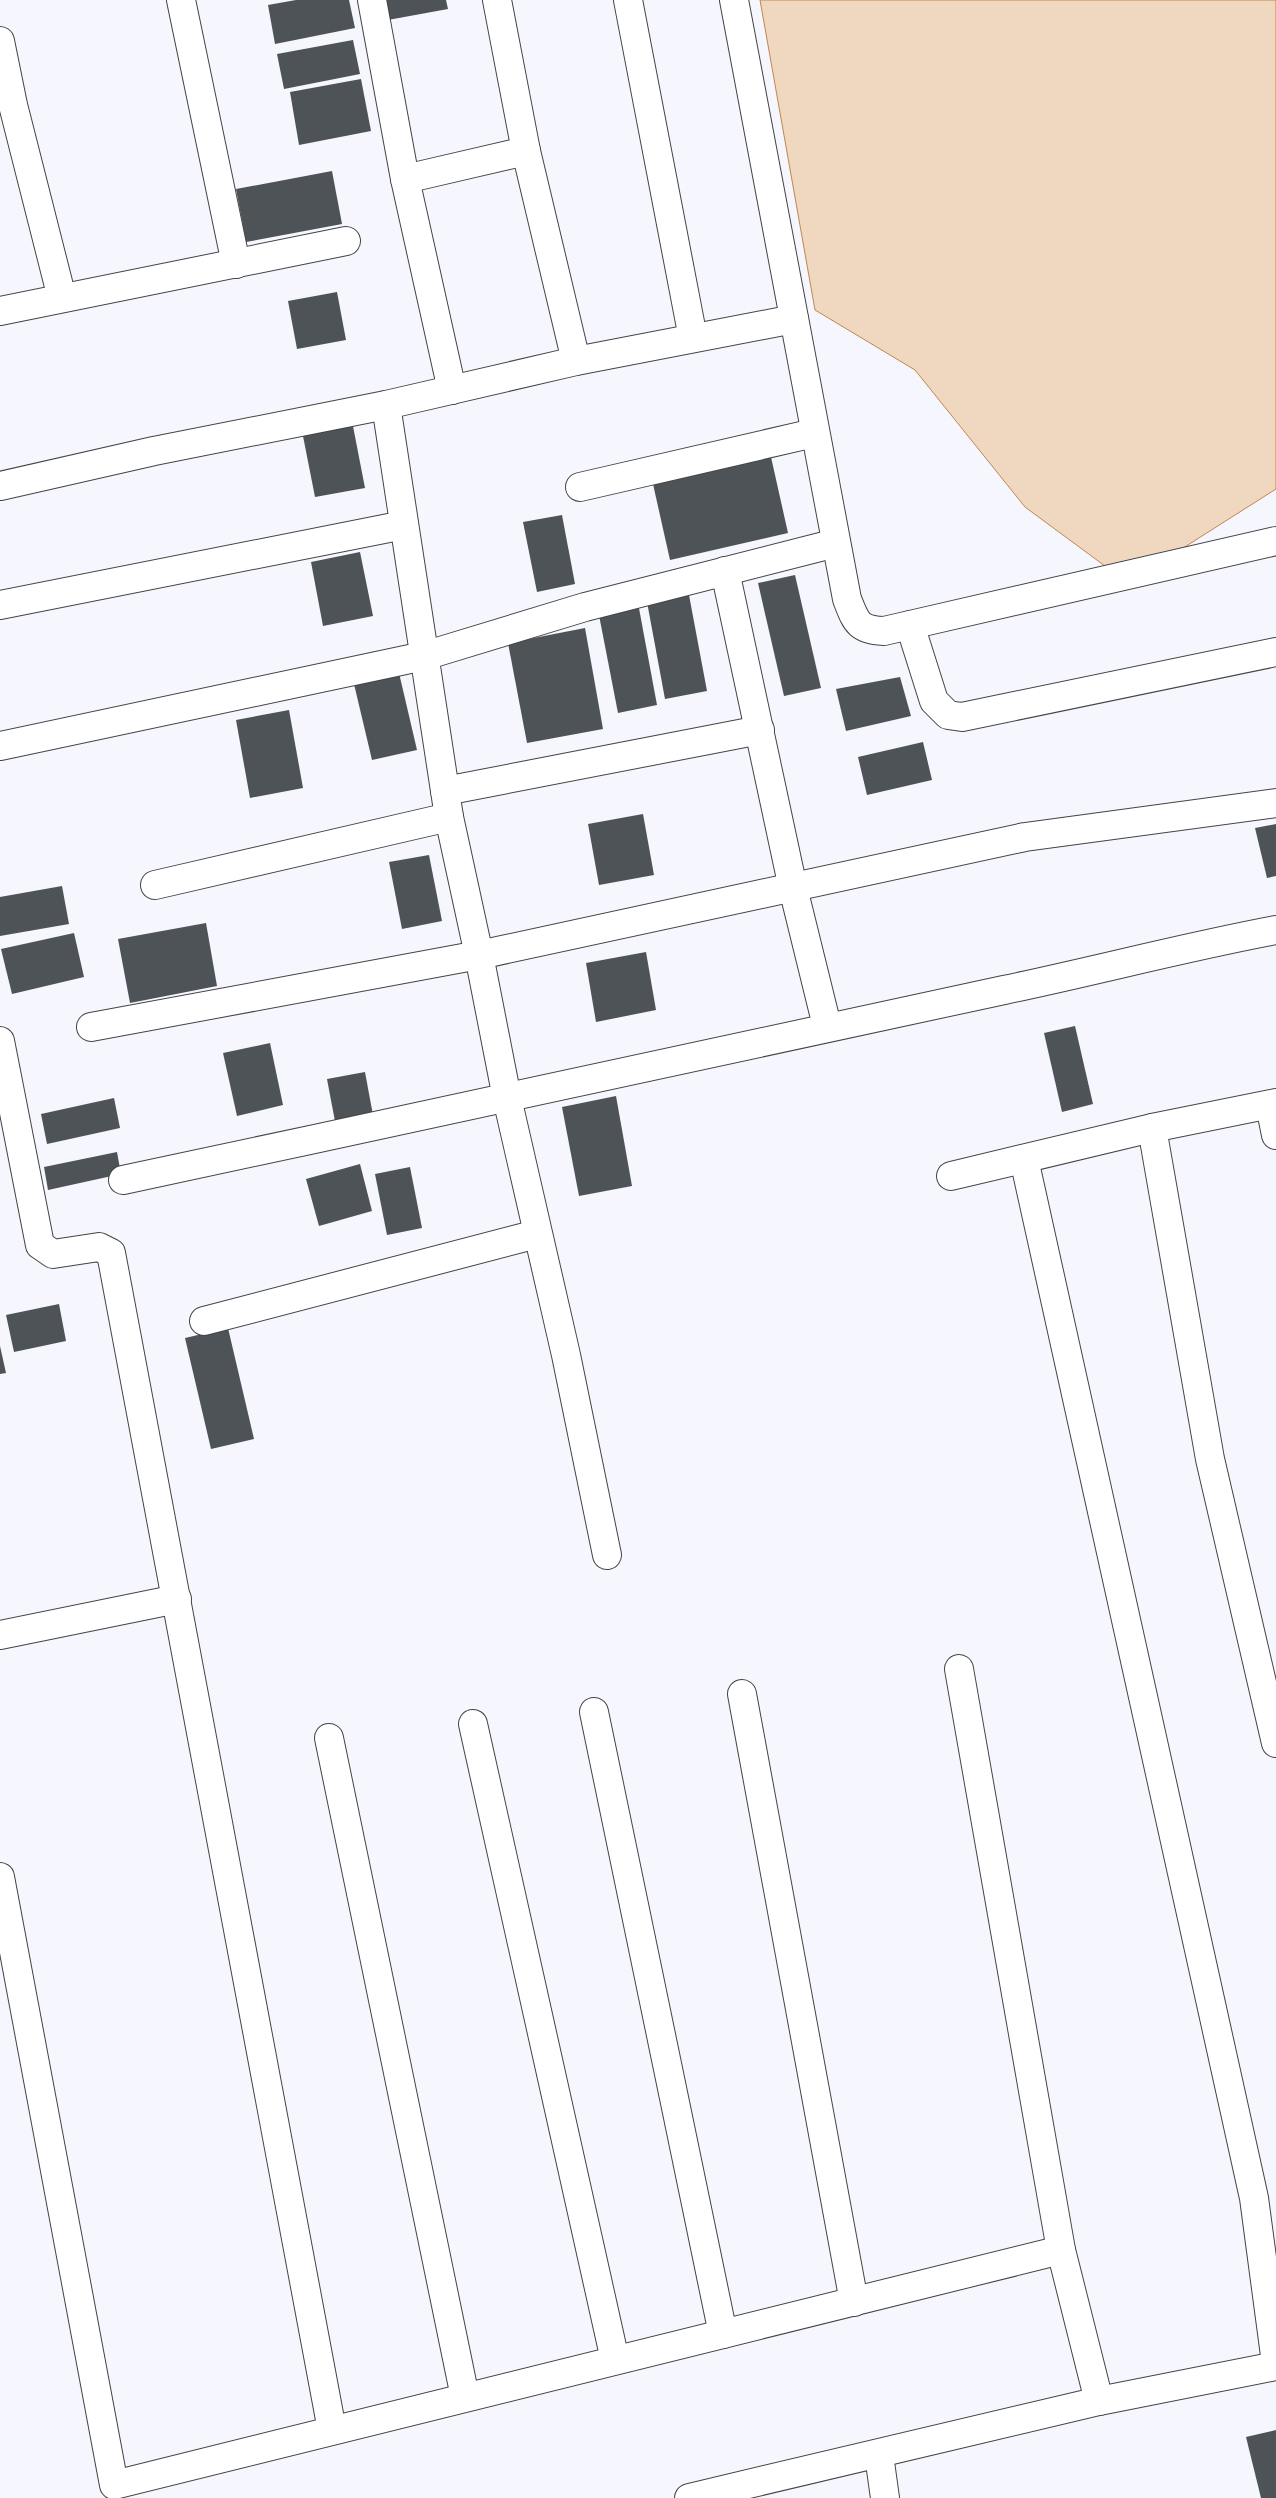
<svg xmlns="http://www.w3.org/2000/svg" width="1276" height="2498" font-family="Spectral,serif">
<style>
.water{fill:#f0d7bf;stroke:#c0874e}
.building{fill:#4e5358}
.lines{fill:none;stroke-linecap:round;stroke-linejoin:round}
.minor-casing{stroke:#444;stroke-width:30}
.minor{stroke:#fff;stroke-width:28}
</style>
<rect width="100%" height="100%" fill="#f5f6fe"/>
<polygon class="water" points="760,0 1276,0 1276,489 1128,583 1025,507 915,370 815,310"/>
<g class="building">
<polygon points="296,0 349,0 355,28 275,44 268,5"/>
<polygon points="373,0 446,0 448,9 377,22"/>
<polygon points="353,40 360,74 284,89 277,54"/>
<polygon points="361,79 371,131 299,145 290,92"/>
<polygon points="332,171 342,224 246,242 236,189"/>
<polygon points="337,292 346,340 297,349 288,301"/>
<polygon points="352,421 365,488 315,497 302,431"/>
<polygon points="771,457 788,533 670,560 653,484"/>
<polygon points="562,515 575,584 537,592 523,522"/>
<polygon points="360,552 373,616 323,626 311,562"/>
<polygon points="795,575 821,688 784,696 758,583"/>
<polygon points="689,595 707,691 665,699 647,602"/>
<polygon points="638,603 657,705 618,713 598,610"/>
<polygon points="585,628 603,729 527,743 508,643"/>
<polygon points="399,673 417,750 372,760 354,684"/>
<polygon points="900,677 911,716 846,731 836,689"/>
<polygon points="289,710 303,788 250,798 236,720"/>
<polygon points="923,742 932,780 867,795 858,757"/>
<polygon points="643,814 654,875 599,885 588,824"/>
<polygon points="1276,824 1276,876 1267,878 1255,828"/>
<polygon points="429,855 442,921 402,929 389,862"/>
<polygon points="62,886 69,924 0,936 0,897"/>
<polygon points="206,923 217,986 130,1003 118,939"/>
<polygon points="74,933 84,977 12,994 1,949"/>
<polygon points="646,952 656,1010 596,1022 586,963"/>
<polygon points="1075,1026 1093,1104 1062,1112 1044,1033"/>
<polygon points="270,1043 283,1105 237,1116 223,1053"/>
<polygon points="365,1072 375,1126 337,1132 327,1079"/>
<polygon points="616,1096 632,1186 579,1196 562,1107"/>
<polygon points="114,1098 120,1128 47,1144 41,1114"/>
<polygon points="117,1152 121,1174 48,1190 44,1167"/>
<polygon points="360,1164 372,1211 319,1226 306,1179"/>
<polygon points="410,1167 422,1228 387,1235 375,1174"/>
<polygon points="59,1304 66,1341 14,1352 6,1315"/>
<polygon points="228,1328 254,1439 211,1449 185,1338"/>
<polygon points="0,1346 6,1373 0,1374"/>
<polygon points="1276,2430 1276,2498 1261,2498 1246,2437"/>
</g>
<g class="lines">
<defs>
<g id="minor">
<polyline points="181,0 236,264"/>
<polyline points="372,0 405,179 452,390"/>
<polyline points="497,0 526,151 576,361"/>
<polyline points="628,0 693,338"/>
<path d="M734 0 847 599C856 622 858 630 884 631L1276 541"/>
<polyline points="0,41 13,105 62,298"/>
<polyline points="405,179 526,151"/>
<polyline points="0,311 346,241"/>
<polyline points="386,405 449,817 479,955 507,1098 566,1355 607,1555"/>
<polyline points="0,486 154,451 386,405 576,361 794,319"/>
<polyline points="580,487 814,433"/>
<polyline points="725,571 793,888 827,1026"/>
<polyline points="0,605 404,525"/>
<polyline points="910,625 934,701 948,715 962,717 1276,652"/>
<polyline points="0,746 424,656 585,607 836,543"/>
<polyline points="445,791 760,730"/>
<polyline points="155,885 449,817"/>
<polyline points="91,1027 479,955 1025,837 1276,803"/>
<polyline points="0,1041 40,1245 53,1254 99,1247 111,1253 332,2430"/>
<polyline points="1270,1105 1276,1135"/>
<polyline points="1152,1128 1210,1459 1276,1743"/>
<polyline points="1024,1159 1254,2198 1276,2363"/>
<polyline points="951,1176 1152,1128 1276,1103"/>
<path d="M123 1180C417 1118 710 1051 1004 990 1095 971 1185 947 1276 930"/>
<polyline points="204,1321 537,1234"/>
<polyline points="0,1635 177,1599"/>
<polyline points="959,1669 1061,2250 1099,2401"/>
<polyline points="742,1694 854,2302"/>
<polyline points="594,1712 723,2334"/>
<polyline points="473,1724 615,2360"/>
<polyline points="329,1738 465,2397"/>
<polyline points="0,1877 114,2485 1061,2250"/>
<polyline points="879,2455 885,2498"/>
<polyline points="689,2498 1099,2401 1276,2366"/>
</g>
</defs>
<use href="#minor" class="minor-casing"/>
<use href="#minor" class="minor"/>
</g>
</svg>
